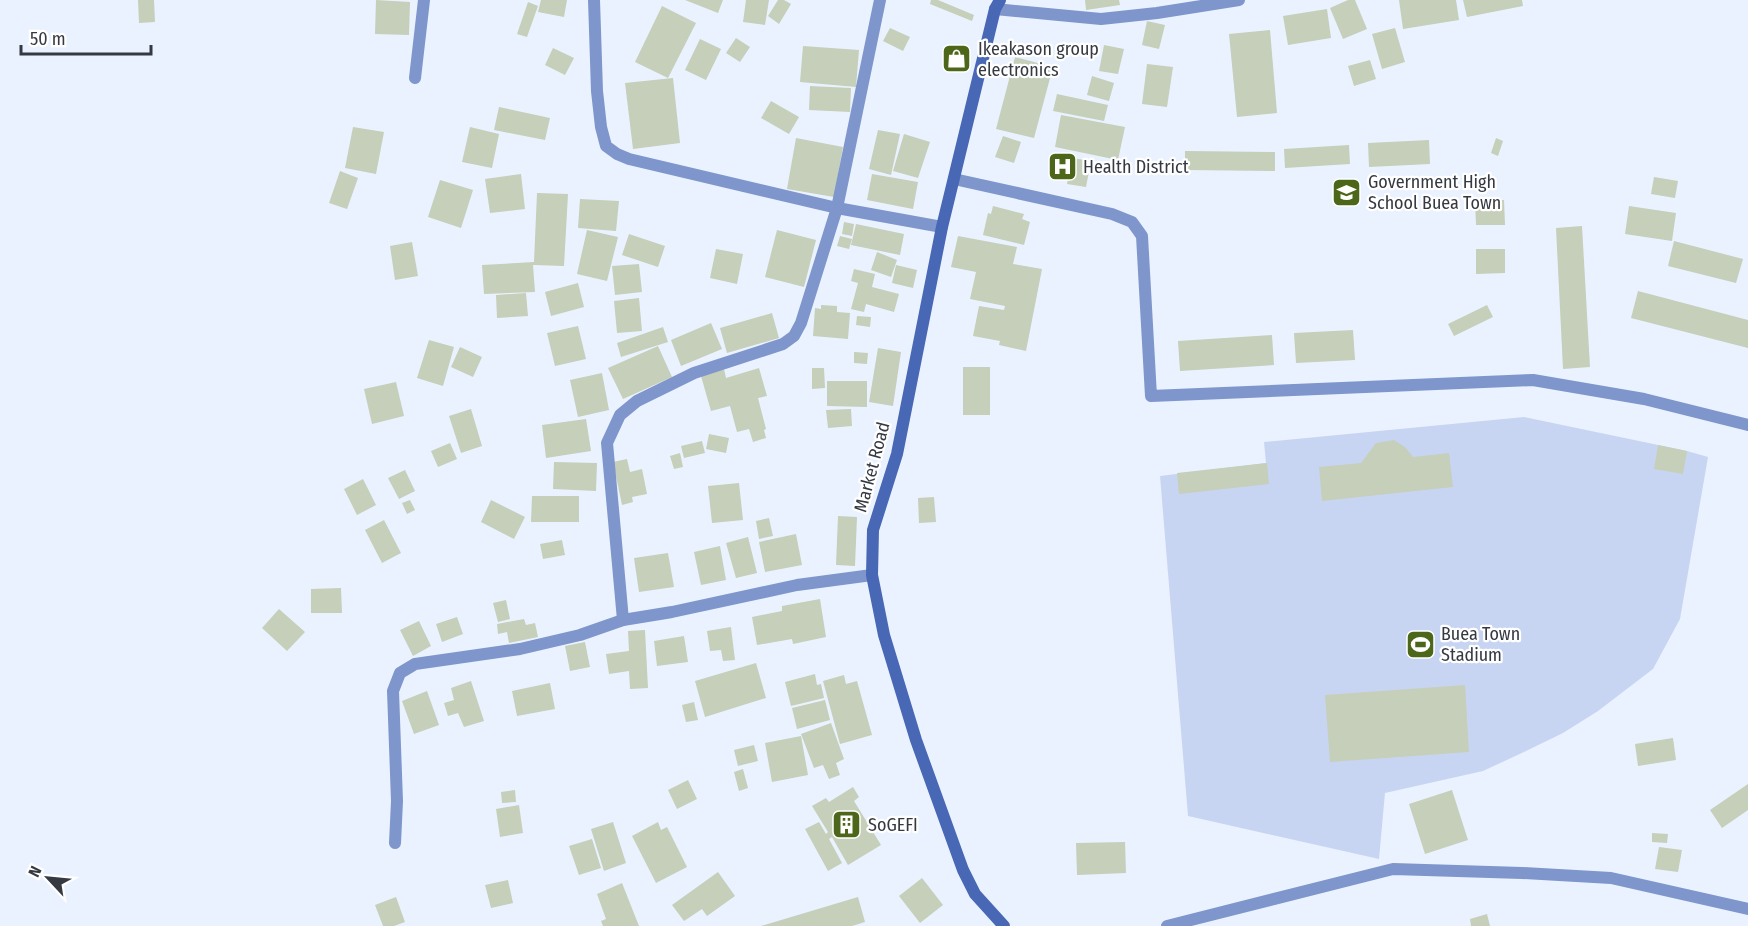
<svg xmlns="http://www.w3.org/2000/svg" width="1748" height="926" font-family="'Fira Sans Condensed',sans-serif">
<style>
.green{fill:#c8d5f2}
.building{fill:#c5cfb9}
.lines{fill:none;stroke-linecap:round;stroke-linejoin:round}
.street{stroke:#7e96cb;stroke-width:12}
.secondary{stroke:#4867b5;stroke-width:12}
.labels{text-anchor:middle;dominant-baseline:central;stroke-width:4.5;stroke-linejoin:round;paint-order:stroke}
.poi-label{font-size:18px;fill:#353941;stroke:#fff;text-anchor:start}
.street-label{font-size:18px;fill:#353941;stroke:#fff}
</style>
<rect width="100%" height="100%" fill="#ebf2ff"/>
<polygon class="green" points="1524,417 1687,451 1708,457 1680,619 1653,669 1598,711 1563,733 1524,752 1483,771 1385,793 1379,859 1188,816 1160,476 1266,463 1264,442"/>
<g class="building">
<polygon points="138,0 154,0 155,22 139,23"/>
<polygon points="376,0 410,2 409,35 375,34"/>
<polygon points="541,0 567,0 564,17 538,12"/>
<polygon points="685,0 723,0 718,13"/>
<polygon points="746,0 769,0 765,25 743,22"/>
<polygon points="778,0 784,0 791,4 779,24 768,16"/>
<polygon points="931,0 938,0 974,15 972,21 930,4"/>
<polygon points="1085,0 1119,0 1120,5 1086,10"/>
<polygon points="1348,0 1355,0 1367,29 1343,39 1330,8"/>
<polygon points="1399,0 1456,0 1459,20 1403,29"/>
<polygon points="1463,0 1522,0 1523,6 1467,17"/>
<polygon points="528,2 538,6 527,37 517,34"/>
<polygon points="662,6 696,23 668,78 635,62"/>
<polygon points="1327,9 1331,38 1288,45 1283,16"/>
<polygon points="1147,21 1165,25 1159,49 1142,45"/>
<polygon points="890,28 910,37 903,51 883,41"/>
<polygon points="1395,28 1405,62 1382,69 1372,34"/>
<polygon points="1270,30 1277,113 1237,117 1229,34"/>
<polygon points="736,38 750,47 740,62 726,53"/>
<polygon points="700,39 721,49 706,80 685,70"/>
<polygon points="1104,45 1124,49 1118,74 1099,71"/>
<polygon points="803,46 859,50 856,87 800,82"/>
<polygon points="553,48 574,58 565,75 545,65"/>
<polygon points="1015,57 1053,67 1034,138 996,129"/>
<polygon points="1370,60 1376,79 1354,86 1348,66"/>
<polygon points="1147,64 1173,67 1167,107 1142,104"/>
<polygon points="1092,76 1114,83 1109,101 1087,95"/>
<polygon points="673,78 680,143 633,149 625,83"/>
<polygon points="810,86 851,88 850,112 809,110"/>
<polygon points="1057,94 1108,105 1104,121 1053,111"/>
<polygon points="771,101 799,117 789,134 761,118"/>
<polygon points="499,107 550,118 545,140 494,130"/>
<polygon points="1061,115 1125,127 1118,160 1055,147"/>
<polygon points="353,127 384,132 376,174 345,168"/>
<polygon points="470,127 499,134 492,168 462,162"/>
<polygon points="878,130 900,134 891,175 869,169"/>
<polygon points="904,134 930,142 918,178 893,171"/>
<polygon points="1003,136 1021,142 1014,163 995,157"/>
<polygon points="796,138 843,147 834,197 787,189"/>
<polygon points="1496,138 1503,141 1498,156 1491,153"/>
<polygon points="1429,140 1430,164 1369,167 1368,143"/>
<polygon points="1349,145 1350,164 1285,168 1284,149"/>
<polygon points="1185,151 1275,152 1275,171 1185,170"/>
<polygon points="1072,158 1091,161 1086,187 1067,184"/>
<polygon points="340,171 358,178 347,209 329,203"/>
<polygon points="521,174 525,209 490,213 485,179"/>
<polygon points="872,174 918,182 913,209 867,200"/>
<polygon points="1654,177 1678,181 1675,198 1651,194"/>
<polygon points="440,180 473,190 461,228 428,217"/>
<polygon points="537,193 568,194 564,266 533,265 535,292 484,294 482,265 534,262"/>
<polygon points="580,199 619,201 616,231 578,228"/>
<polygon points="1504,200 1505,225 1476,225 1475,201"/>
<polygon points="993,206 1024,214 1022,219 1030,222 1024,245 983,235 988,213 991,214"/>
<polygon points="1629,206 1676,213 1672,241 1625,234"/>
<polygon points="844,222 854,224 852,236 842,234"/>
<polygon points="856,224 904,234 900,255 851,245"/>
<polygon points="1582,226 1590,367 1563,369 1556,228"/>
<polygon points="587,230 618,237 607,281 577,274"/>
<polygon points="777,230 816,240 804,287 765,277"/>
<polygon points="629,234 665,246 658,267 622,255"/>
<polygon points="840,236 852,239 849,249 837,246"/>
<polygon points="958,236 1017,247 1013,264 1042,269 1026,351 999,345 1000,341 973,336 979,306 1004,310 1005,306 970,299 976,272 951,267"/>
<polygon points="1674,241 1743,259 1736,283 1668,266"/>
<polygon points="412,242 418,276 395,280 390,246"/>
<polygon points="716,249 743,254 737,284 710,278"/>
<polygon points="1476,249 1505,249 1505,273 1476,274"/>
<polygon points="877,252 897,260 891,277 871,270"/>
<polygon points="639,264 642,292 615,295 612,266"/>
<polygon points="896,265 917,270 913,288 892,283"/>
<polygon points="854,269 875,274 872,287 899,294 894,312 866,304 864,312 851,309 858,283 851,281"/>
<polygon points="578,283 584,307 551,316 545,292"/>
<polygon points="1638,291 1748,320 1748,348 1631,318"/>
<polygon points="526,293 528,316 497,318 496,295"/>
<polygon points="639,298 642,331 617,333 614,301"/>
<polygon points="821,305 837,306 837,312 850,313 848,339 813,336 815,308 821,309"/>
<polygon points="1487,305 1493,317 1454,336 1448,324"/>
<polygon points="772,313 779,338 727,353 720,328"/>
<polygon points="857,316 871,317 870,327 856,325"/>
<polygon points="711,323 722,349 681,366 671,340"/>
<polygon points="578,326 586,359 555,366 547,333"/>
<polygon points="663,327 668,342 621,357 617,343"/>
<polygon points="1353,330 1355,360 1296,363 1294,333"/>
<polygon points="1272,335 1274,365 1180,371 1178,341"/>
<polygon points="429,340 454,347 443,386 417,378"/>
<polygon points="658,346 672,377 623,399 608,368"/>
<polygon points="460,347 482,357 473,377 451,367"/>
<polygon points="878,348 901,352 893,406 869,402"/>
<polygon points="854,352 868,353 867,364 854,363"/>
<rect x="963" y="367" width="27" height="48"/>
<polygon points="759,368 767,396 758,398 766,429 764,430 766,438 753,442 749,429 737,432 730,406 711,411 701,376 724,369 726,378"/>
<polygon points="812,368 824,368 825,388 812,389"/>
<polygon points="602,373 609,410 578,417 570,380"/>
<polygon points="827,381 867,381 867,407 827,406"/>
<polygon points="396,382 404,416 372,424 364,389"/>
<polygon points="471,409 482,446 461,453 449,416"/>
<polygon points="851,409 852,426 828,428 826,410"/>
<polygon points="586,419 591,451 546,458 542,425"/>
<polygon points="709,434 729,438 726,453 706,449"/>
<polygon points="1394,440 1405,447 1413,457 1449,453 1453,487 1322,501 1319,467 1361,463 1376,443"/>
<polygon points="702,441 705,453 684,458 681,446"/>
<polygon points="450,443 457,459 438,467 431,451"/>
<polygon points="1658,445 1687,451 1683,474 1654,469"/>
<polygon points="680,453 683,467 674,469 670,456"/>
<polygon points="627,459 630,472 642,469 647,494 632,497 633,502 622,505 613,462"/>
<polygon points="554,462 597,463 596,491 553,489"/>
<polygon points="1267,463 1269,484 1179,494 1177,473"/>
<polygon points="405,470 415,491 399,499 388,478"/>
<polygon points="363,479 376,505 357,515 344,489"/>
<polygon points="739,483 743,520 712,523 708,486"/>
<polygon points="532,496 579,496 579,522 531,522"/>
<polygon points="934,497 936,522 919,523 918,498"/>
<polygon points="410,500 415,510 407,514 402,503"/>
<polygon points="491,500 525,517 514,539 481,522"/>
<polygon points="838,516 857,517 855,566 836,565"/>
<polygon points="769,518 773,536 759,539 756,521"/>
<polygon points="384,520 401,553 382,563 365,530"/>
<polygon points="796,534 802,565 765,572 759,542"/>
<polygon points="748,537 757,573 736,578 726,543"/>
<polygon points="562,540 565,555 543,559 540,544"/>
<polygon points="720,546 726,580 701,585 694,552"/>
<polygon points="668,553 674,587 639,592 634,558"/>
<polygon points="341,588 342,613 311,613 311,589"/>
<polygon points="820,599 826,637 793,644 792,639 757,645 752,617 782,611 782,606"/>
<polygon points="506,600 510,619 498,622 493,603"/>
<polygon points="279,609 305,632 287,651 262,628"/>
<polygon points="457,617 463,634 442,642 436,624"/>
<polygon points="524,619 526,625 535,623 538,637 509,643 507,632 498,634 497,624"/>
<polygon points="419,621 431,646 413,656 400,630"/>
<polygon points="731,627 735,660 723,661 721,650 710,651 707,631"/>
<polygon points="645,630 648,688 630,689 629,671 609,674 606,654 629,651 628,631"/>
<polygon points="684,636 688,662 657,666 654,641"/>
<polygon points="585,642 590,667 570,671 565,646"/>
<polygon points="756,663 766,698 705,717 695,681"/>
<polygon points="815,674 817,685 821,684 824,698 791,706 785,682"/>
<polygon points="844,675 846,684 857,681 872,735 840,744 823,681"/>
<polygon points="471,681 484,721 464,727 458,713 448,716 444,703 454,700 451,688"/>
<polygon points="550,683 555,709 517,716 512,691"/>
<polygon points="1465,685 1469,752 1330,762 1325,695"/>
<polygon points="427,691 439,725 414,734 402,701"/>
<polygon points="825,700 830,720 797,729 792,708"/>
<polygon points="694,702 698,720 686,722 682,705"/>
<polygon points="831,723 844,759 836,763 840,775 829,779 823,765 814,768 801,734"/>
<polygon points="801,736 808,775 772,782 765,743"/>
<polygon points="1673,738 1676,760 1638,766 1635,744"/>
<polygon points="754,745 758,761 738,766 734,750"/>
<polygon points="743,769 748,788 739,791 734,772"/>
<polygon points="688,780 697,799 677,809 668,790"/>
<polygon points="1748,784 1748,810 1722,828 1710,810"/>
<polygon points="853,787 859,797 854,801 881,845 848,865 832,837 829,839 842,863 828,871 805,829 819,822 826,834 828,832 812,806 826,798 829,802"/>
<polygon points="515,790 516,802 502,803 501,792"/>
<polygon points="1452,790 1468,840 1425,854 1409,804"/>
<polygon points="519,805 523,833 500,837 496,809"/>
<polygon points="613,822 626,863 604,871 591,829"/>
<polygon points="658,822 661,830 667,827 687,867 656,883 632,836"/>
<polygon points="1652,833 1668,834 1667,843 1652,842"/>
<polygon points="592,839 601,868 579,875 569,846"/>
<polygon points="1125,842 1126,873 1077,875 1076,843"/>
<polygon points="1659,847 1682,850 1678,872 1655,869"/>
<polygon points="718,872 735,896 707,916 702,909 684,921 672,905"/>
<polygon points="922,878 943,905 920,923 899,896"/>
<polygon points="508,880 513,903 491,908 485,885"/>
<polygon points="622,883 639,926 603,926 601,921 606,919 597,894"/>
<polygon points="396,897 405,922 394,926 383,926 375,905"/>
<polygon points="858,897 865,922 852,926 761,926"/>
<polygon points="1487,914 1490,926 1471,926 1470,919"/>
</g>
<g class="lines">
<g class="street">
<polyline points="594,0 597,91 601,127 606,146 617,154 629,159 837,208 942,227"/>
<polyline points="995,9 1101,19 1157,13 1239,0"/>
<polyline points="415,78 424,0"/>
<polyline points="954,179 1112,214 1132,222 1142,236 1151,396 1533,380 1644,399 1748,425"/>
<polyline points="623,620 607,443 620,415 637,401 694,373 783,344 794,336 801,323 837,208 880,0"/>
<polyline points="395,843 397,801 393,691 400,673 415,664 520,649 580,635 623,620 672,612 797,585 872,575"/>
<polyline points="1167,926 1393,869 1522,873 1611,878 1748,909"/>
</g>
<polyline class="secondary" points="1000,0 995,9 942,227 897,454 873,530 872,575 884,635 916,740 963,870 975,894 1004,926"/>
</g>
<defs>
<symbol id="shop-square" viewBox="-11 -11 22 22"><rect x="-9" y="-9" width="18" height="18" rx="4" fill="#4c6719" stroke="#fff"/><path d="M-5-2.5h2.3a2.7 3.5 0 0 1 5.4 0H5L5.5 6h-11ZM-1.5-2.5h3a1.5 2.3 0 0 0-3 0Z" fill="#fff"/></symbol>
<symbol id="hospital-square" viewBox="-11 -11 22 22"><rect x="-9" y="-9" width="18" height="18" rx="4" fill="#4c6719" stroke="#fff"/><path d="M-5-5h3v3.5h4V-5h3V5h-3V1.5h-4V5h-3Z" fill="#fff"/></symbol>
<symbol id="school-square" viewBox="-11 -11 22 22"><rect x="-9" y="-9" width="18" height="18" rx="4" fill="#4c6719" stroke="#fff"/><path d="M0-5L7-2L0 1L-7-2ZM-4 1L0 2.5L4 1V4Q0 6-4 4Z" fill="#fff"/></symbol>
<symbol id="stadium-square" viewBox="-11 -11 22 22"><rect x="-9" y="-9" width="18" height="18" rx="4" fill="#4c6719" stroke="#fff"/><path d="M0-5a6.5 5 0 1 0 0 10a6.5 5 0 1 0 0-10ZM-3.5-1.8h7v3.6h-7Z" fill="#fff"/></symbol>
<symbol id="building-square" viewBox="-11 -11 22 22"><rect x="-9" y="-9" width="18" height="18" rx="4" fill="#4c6719" stroke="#fff"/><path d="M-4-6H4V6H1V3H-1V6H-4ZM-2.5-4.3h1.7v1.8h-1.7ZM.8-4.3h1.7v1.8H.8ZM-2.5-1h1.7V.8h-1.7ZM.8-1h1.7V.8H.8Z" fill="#fff"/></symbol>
</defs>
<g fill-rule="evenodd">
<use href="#shop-square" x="940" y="42" width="33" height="33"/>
<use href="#hospital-square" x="1046" y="150" width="33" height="33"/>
<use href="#school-square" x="1330" y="176" width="33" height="33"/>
<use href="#stadium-square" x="1404" y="628" width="33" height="33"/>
<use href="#building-square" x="830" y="808" width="33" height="33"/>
</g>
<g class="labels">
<g class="poi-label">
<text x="978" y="49">Ikeakason group<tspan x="978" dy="21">electronics</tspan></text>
<text x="1083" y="167">Health District</text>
<text x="1368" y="182">Government High<tspan x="1368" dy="21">School Buea Town</tspan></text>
<text x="1441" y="634">Buea Town<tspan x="1441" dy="21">Stadium</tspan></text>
<text x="868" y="825">SoGEFI</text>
</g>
<g class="street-label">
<text transform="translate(872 467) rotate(-75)">Market Road</text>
</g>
</g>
<g transform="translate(48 878) rotate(296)" stroke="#ffffff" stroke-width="4.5" paint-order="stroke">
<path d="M0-4.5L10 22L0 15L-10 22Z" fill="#353941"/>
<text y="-9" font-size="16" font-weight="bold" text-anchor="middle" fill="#353941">N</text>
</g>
<path d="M21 45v9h130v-9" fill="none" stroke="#353941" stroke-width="3"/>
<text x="30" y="45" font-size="18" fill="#353941" stroke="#ffffff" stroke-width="4.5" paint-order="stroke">50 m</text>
</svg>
